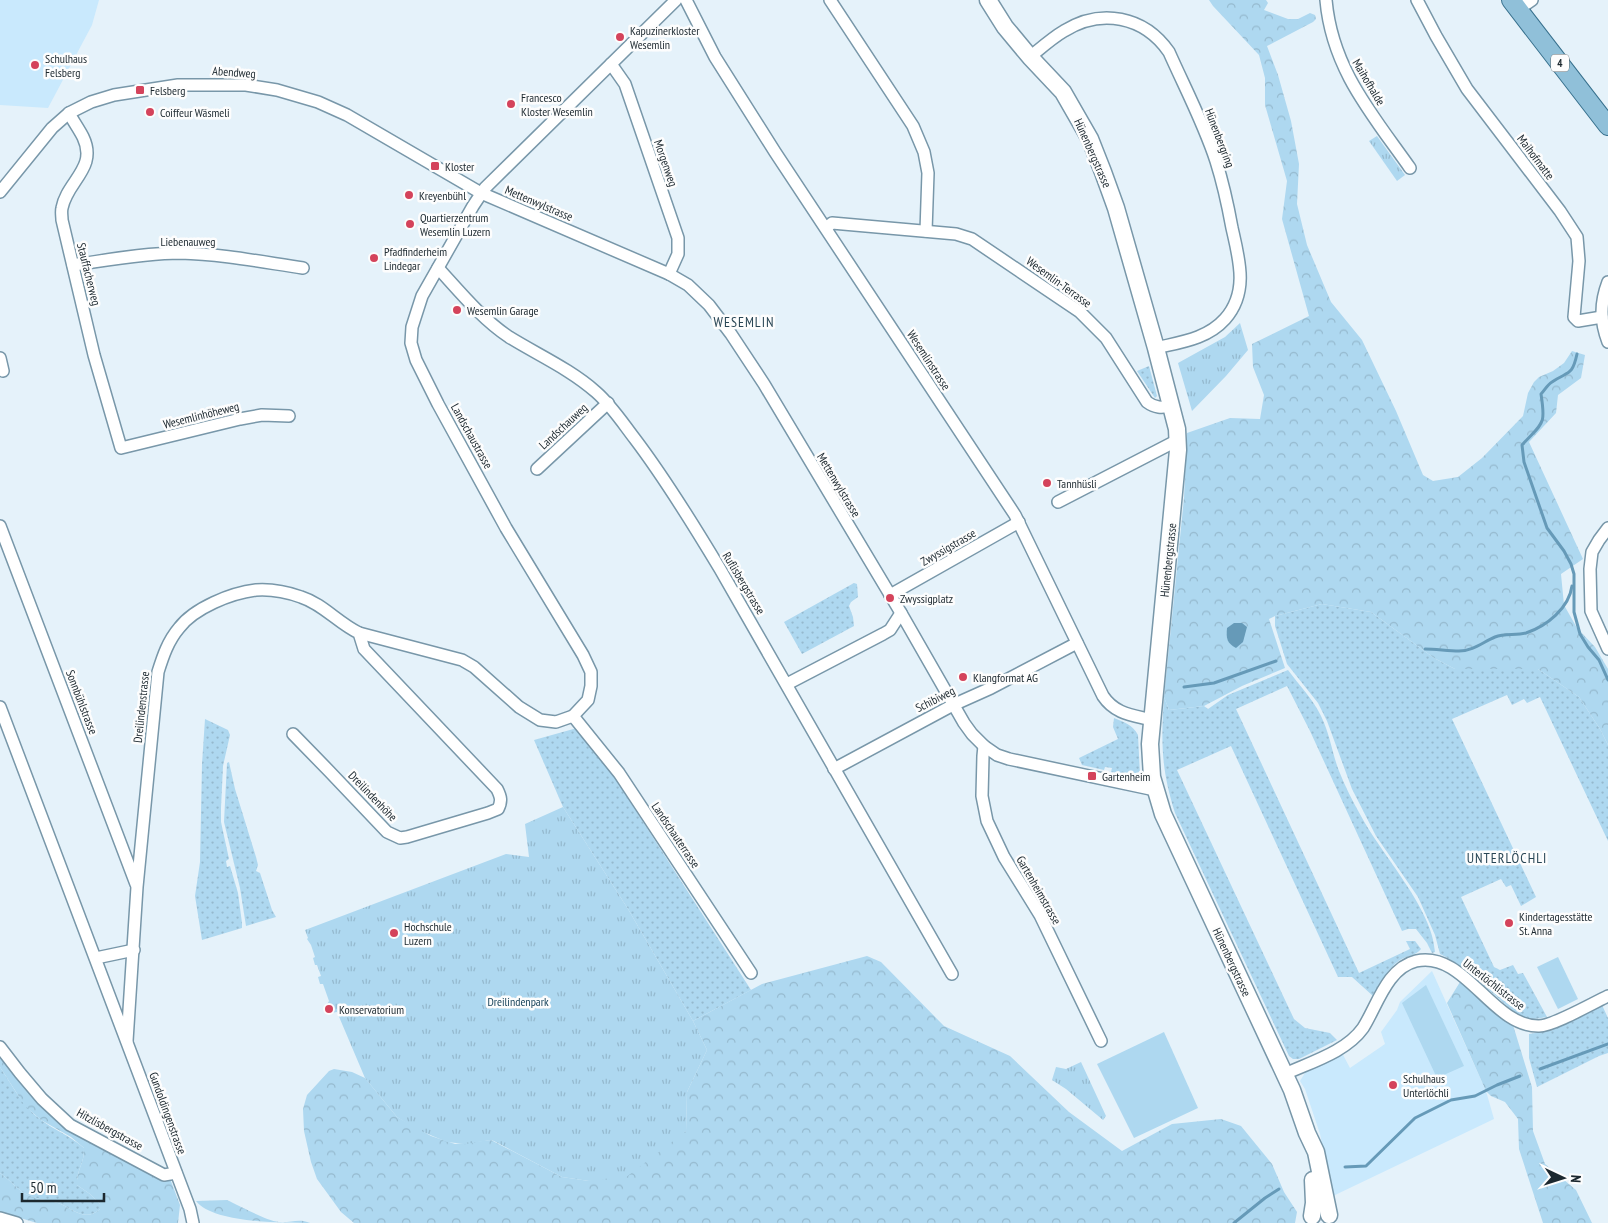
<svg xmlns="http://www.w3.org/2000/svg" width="1608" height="1223" font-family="'PT Sans Narrow',sans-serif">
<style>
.built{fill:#c9e9fd}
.grass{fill:url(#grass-dots)}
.forest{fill:url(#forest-crowns)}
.park{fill:url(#park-tufts)}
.pitch{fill:#aed8f0}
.water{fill:#669ab8}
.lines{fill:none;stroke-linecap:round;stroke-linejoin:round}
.stream{stroke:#669ab8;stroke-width:3}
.street-casing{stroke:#7897a9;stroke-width:14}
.secondary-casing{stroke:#7897a9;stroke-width:19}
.primary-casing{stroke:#37708d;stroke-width:20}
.street{stroke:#fff;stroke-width:11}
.secondary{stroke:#fff;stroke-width:16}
.primary{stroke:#90c0d9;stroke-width:18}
.poi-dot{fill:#d4435b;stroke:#fdfdfd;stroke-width:2}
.labels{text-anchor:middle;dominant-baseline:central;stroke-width:5;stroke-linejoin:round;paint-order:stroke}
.shield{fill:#fdfdfd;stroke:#60686d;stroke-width:1}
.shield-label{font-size:11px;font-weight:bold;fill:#1c282f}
.poi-label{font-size:12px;fill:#1c282f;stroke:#fdfdfd;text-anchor:start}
.street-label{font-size:12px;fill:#1c282f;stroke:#fdfdfd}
.park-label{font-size:12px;fill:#1a455c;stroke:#fdfdfd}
.neighbourhood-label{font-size:14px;letter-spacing:1px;fill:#294655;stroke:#fdfdfd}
</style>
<defs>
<pattern id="grass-dots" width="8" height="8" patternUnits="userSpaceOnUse" patternTransform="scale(1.25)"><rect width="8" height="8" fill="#aed8f0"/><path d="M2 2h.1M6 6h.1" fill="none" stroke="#95b9ce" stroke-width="1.8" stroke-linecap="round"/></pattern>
<pattern id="forest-crowns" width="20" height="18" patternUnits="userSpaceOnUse" patternTransform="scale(1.25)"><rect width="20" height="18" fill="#aed8f0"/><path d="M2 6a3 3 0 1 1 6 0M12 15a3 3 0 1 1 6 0" fill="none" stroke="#95b9ce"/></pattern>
<pattern id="park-tufts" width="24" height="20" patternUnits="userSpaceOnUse" patternTransform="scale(1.25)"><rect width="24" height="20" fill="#aed8f0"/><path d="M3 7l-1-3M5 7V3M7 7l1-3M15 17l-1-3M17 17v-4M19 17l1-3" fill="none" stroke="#95b9ce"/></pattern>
</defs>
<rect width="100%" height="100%" fill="#e5f2fa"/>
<g class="built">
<polygon points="0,0 99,0 92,25 48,108 0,105"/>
<polygon points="1432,971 1486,1091 1494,1119 1333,1196 1320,1134 1305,1089 1300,1081 1308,1068 1342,1053 1350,1068 1385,1044 1381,1032 1397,1010 1400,1002"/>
</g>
<g class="grass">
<polygon points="1149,366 1157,396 1155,398 1137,371"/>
<polygon points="854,583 857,584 858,597 851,602 849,606 853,617 854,626 802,654 784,622"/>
<path d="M1322 604 1371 612 1434 658 1455 669H1538L1579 697 1600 729 1608 745V841L1540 697 1527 703 1524 699 1512 705 1507 695 1452 719 1536 897 1521 906 1511 885 1506 887 1501 879 1461 897 1494 967 1500 970 1513 965 1518 974 1523 973 1547 1017C1540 1018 1534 1020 1528 1018 1515 1015 1505 1004 1496 996 1478 981 1461 964 1440 954L1435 935 1418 897 1376 836 1352 789 1327 721 1318 703 1287 664 1275 626V616Z"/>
<path d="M1288 670C1299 685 1313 699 1321 716 1330 734 1332 753 1339 771 1345 786 1353 802 1361 816 1381 854 1433 909 1435 952L1432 953 1427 943 1416 929H1408L1402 931 1310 731 1287 686 1236 709 1359 973 1410 949 1406 941H1415L1421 949C1416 956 1406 956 1400 960 1387 969 1381 983 1373 996L1352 977H1338L1231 746 1177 770 1294 1019 1305 1028 1330 1033 1337 1040 1299 1059H1293L1289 1056 1175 813C1161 769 1161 742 1164 697L1169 710 1204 706 1208 709 1228 695Z"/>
<path d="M1114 718C1124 722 1133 725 1138 735L1140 775 1139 777 1111 772 1112 768 1105 767 1104 770 1082 765 1079 758 1118 739 1113 727Z"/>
<polygon points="205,719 228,730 230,735 223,766 221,808 221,822 229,859 226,861 227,867 230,866 238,893 242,923 242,928 202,940 195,896 200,862 202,764"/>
<polygon points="577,728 611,772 751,990 693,1021 628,909 563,807 534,740"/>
<polygon points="229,762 235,789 256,857 258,865 256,871 260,873 272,910 276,917 246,926 240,888 224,822 227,763"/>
<polygon points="1602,1005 1608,1018 1608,1053 1599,1056 1537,1087 1529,1058 1529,1034 1553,1030 1554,1027"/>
<path d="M0 1067C12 1085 23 1107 41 1120 56 1131 69 1135 84 1148 85 1162 76 1171 77 1185L90 1194 100 1204V1209C85 1223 72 1208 58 1203 47 1200 34 1199 24 1193 16 1188 9 1179 0 1173Z"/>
</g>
<g class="forest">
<polygon points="1209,0 1266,0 1268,3 1264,10 1288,19 1298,19 1310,13 1315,15 1316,19 1313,22 1267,46 1278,75 1291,121 1299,164 1297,204 1307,245 1331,302 1362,340 1396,411 1423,475 1433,481 1458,477 1482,458 1523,416 1528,393 1534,382 1539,377 1553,371 1564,363 1572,351 1585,355 1581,378 1558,395 1556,413 1529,442 1583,559 1561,574 1564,605 1577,628 1595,647 1608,669 1608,745 1600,729 1579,697 1538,669 1455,669 1434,658 1371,612 1322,604 1275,616 1269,619 1285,668 1242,686 1204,706 1169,710 1164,697 1184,498 1187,433 1230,418 1260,419 1264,395 1253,367 1252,344 1309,316 1282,219 1287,181 1265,105 1265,78 1259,55 1213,6"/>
<polygon points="867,956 881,962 944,1026 1010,1056 1069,1112 1122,1151 1172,1124 1221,1119 1241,1126 1272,1164 1284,1192 1297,1212 1295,1223 354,1223 341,1212 317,1179 311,1162 304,1131 303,1109 307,1095 329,1071 334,1069 352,1072 365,1078 397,1117 431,1136 455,1144 491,1140 562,1177 589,1181 686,1131 687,1092 707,1050 693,1021 762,984"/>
<polygon points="1460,982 1469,985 1513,1025 1532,1087 1533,1131 1545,1164 1576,1190 1592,1223 1543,1223 1519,1149 1518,1119 1505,1102 1491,1096 1486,1091 1447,1003"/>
<path d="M0 1051 52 1112 169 1176 180 1205 178 1223H37L0 1212V1173C9 1179 16 1188 24 1193 34 1199 47 1200 58 1203 72 1208 85 1223 100 1209V1204L90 1194 77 1185C76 1171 85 1162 84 1148L71 1137 41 1120 25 1106 0 1067Z"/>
<path d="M227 1200C242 1207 265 1220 279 1222 291 1223 299 1218 310 1223 281 1223 213 1223 196 1201Z"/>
</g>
<g class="park">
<polygon points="1377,136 1405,175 1397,181 1369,141"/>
<polygon points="1240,323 1248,350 1226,376 1192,411 1178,363 1225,337"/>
<polygon points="563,807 628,909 693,1021 707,1050 687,1092 686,1131 625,1178 589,1181 562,1177 494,1141 491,1140 465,1144 447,1142 416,1129 397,1117 365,1078 337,1012 330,1013 327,1010 326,1006 329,1001 323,984 320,984 318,977 321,976 317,965 315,965 313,958 315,957 311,945 307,939 308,938 305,930 506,854 529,857 525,824"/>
<polygon points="1081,1062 1106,1116 1103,1120 1066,1089 1052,1080 1056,1067 1066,1069"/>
</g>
<g class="pitch">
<polygon points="1558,957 1578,999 1558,1009 1537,967"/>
<polygon points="1426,985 1464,1066 1437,1078 1402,1003"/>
<polygon points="1164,1032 1198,1108 1134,1138 1097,1064"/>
</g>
<path class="water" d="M1234 623H1242L1247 627 1243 642 1236 648C1227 643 1226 639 1227 628Z"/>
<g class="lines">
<g class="stream">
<path d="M1577 354C1572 377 1568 371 1552 382 1547 385 1545 390 1541 394 1546 426 1543 422 1522 445L1524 462 1547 528 1564 551 1571 564 1574 574V612L1580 634 1588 647 1599 660 1608 680"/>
<path d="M1425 649C1436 649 1448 651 1459 651 1473 651 1483 642 1495 637 1505 633 1516 636 1526 633 1547 626 1569 608 1572 586"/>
<polyline points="1184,687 1214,683 1276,661"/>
<polyline points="1540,1069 1608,1044"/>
<polyline points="1345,1167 1366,1166 1415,1118 1451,1100 1475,1096 1497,1085 1520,1076"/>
<polyline points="1234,1223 1265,1198 1279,1189"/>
</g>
<defs>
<g id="street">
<path d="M686 0 715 57 775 152 1015 515 1103 696C1115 714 1132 715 1152 720"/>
<polyline points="830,0 913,126 924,152 928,173 926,231"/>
<path d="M1326 0C1332 69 1372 114 1410 168"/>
<polyline points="1417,0 1436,36 1467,89 1560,211 1577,237 1579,261 1574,317 1578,321 1602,317"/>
<polyline points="1519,9 1532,0"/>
<path d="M1030 57C1041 48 1052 38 1064 31 1101 8 1144 16 1169 52 1185 88 1204 124 1216 161 1223 183 1228 206 1232 228 1239 259 1249 292 1225 319 1207 339 1181 342 1156 348"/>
<polyline points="611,64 625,84 678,238 678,254 669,274"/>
<path d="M69 113C73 121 79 129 83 137 98 168 67 181 62 208 61 212 62 216 62 220L94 355 121 448 240 419 262 415 289 416"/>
<polyline points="0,192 52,128 69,113 91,102 114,95 178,85 246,85 277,90 318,102 347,115 481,193 669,274 688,285 709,305 731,334 764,384 901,613 964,723 972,734 984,746 997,755 1009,759 1155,790"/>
<path d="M826 228 832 223 956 234 972 239 1080 312 1106 338 1147 402C1155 408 1162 408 1171 406"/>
<path d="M73 265C108 260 145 253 180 253 222 254 262 262 303 268"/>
<path d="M438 268C460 292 482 319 509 337 538 355 570 369 596 392 611 405 622 422 635 439 666 480 693 524 720 569L952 974"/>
<path d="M1608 282C1600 303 1600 321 1608 342"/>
<polyline points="0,358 3,371"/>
<polyline points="537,469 608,403"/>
<polyline points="1058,502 1178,440"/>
<polyline points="0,526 136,884"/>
<polyline points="1608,528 1599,540 1592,552 1590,569 1591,611 1608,649"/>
<polyline points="890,595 1019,522"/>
<polyline points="359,633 462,660 474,667 519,707 540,720 556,722 573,716 588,700 591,686 591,672 583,655 506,528 438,404 416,360 411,343 412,327 422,296 473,206 485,188 676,0"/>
<polyline points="787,684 883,634 890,630 901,613"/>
<polyline points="0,707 190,1209 193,1223"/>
<polyline points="573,716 619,773 751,973"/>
<polyline points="984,746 983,756 982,796 987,821 1004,857 1040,915 1101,1041"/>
<polyline points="834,769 953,705 991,688 1077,643"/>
<polyline points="96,958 134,950"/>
<path d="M127 1041 137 887 158 672C163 656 168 641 179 628 194 608 231 593 256 590 271 589 287 592 301 597 323 604 338 623 359 633L364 649 497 789C501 797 502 801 498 809L488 813 407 837 400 838 387 832 329 771 293 734"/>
<polyline points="0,1047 20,1073 42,1099 70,1125 164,1175 176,1173"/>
<path d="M1285 1074C1311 1062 1346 1052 1363 1028 1377 1006 1387 968 1416 961 1465 950 1492 1027 1539 1026 1553 1026 1593 1003 1608 996"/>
<polyline points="0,1218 17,1223"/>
</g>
<g id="secondary">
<polyline points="988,0 1005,27 1030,57 1063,92 1090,139 1103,172 1116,208 1156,348 1177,429 1178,450 1150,744 1152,777 1163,814 1292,1090 1307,1133 1316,1152 1329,1215"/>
<polyline points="1312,1216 1314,1203 1313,1180"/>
</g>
<polyline id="primary" points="1511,0 1608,126"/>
</defs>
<use href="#street" class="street-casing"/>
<use href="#secondary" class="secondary-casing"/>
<use href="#primary" class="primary-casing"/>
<use href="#street" class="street"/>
<use href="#secondary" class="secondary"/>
<use href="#primary" class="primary"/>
</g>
<g class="poi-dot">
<circle cx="620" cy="37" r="5"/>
<circle cx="35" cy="65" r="5"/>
<rect x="135" y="85" width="10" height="10" rx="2.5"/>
<circle cx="511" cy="104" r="5"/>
<circle cx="150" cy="112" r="5"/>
<rect x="430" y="161" width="10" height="10" rx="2.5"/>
<circle cx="409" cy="195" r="5"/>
<circle cx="410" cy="224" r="5"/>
<circle cx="374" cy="258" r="5"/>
<circle cx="457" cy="310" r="5"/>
<circle cx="1047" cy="483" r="5"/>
<circle cx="890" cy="598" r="5"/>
<circle cx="963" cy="677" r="5"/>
<rect x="1087" y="771" width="10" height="10" rx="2.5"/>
<circle cx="1509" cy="923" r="5"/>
<circle cx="394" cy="933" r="5"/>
<circle cx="329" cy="1009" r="5"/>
<circle cx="1393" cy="1085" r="5"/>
</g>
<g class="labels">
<rect class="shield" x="1551" y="54.5" width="18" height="17" rx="4"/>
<g class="shield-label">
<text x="1560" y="63">4</text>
</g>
<g class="poi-label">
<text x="630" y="30">Kapuzinerkloster<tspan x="630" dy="14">Wesemlin</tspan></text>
<text x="45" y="58">Schulhaus<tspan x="45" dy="14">Felsberg</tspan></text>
<text x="150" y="90">Felsberg</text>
<text x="521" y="97">Francesco<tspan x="521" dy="14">Kloster Wesemlin</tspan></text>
<text x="160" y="112">Coiffeur Wäsmeli</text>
<text x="445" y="166">Kloster</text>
<text x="419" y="195">Kreyenbühl</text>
<text x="420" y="217">Quartierzentrum<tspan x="420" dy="14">Wesemlin Luzern</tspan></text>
<text x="384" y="251">Pfadfinderheim<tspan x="384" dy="14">Lindegar</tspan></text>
<text x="467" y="310">Wesemlin Garage</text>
<text x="1057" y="483">Tannhüsli</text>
<text x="900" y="598">Zwyssigplatz</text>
<text x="973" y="677">Klangformat AG</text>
<text x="1102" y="776">Gartenheim</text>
<text x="1519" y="916">Kindertagesstätte<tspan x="1519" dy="14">St. Anna</tspan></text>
<text x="404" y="926">Hochschule<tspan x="404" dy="14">Luzern</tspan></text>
<text x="339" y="1009">Konservatorium</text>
<text x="1403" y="1078">Schulhaus<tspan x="1403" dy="14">Unterlöchli</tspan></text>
</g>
<g class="street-label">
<text transform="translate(234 72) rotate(4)">Abendweg</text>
<text transform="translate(1369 82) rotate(59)">Maihofhalde</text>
<text transform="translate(1220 138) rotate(69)">Hünenbergring</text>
<text transform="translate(1093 153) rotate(66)">Hünenbergstrasse</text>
<text transform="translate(1536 157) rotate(53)">Maihofmatte</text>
<text transform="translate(666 163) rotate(71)">Morgenweg</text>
<text transform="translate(539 203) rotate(23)">Mettenwylstrasse</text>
<text x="188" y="241">Liebenauweg</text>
<text transform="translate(89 274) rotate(76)">Stauffacherweg</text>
<text transform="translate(1059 282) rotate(36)">Wesemlin-Terrasse</text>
<text transform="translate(929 360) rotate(57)">Wesemlinstrasse</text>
<text transform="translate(201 415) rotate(-14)">Wesemlinhöheweg</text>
<text transform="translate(563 426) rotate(-43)">Landschauweg</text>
<text transform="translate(472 436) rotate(61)">Landschaustrasse</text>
<text transform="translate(839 485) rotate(59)">Mettenwylstrasse</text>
<text transform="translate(948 547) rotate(-30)">Zwyssigstrasse</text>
<text transform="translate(1168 560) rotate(-84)">Hünenbergstrasse</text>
<text transform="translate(744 583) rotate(59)">Ruflisbergstrasse</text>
<text transform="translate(935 699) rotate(-27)">Schibiweg</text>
<text transform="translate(82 702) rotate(69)">Sonnbühlstrasse</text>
<text transform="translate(141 707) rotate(-84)">Dreilindenstrasse</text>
<text transform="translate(373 796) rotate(46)">Dreilindenhöhe</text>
<text transform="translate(676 835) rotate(56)">Landschauterrasse</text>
<text transform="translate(1039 890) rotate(60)">Gartenheimstrasse</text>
<text transform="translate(1232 962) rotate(65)">Hünenbergstrasse</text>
<text transform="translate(1494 984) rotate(38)">Unterlöchlistrasse</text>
<text transform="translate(168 1113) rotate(70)">Gundoldingenstrasse</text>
<text transform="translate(110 1129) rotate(29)">Hitzlisbergstrasse</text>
</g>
<g class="park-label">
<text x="518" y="1001">Dreilindenpark</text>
</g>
<g class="neighbourhood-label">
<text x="744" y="322">WESEMLIN</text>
<text x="1507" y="858">UNTERLÖCHLI</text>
</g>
</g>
<g transform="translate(1563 1178) rotate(94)" stroke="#fdfdfd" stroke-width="4" paint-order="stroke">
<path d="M0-4L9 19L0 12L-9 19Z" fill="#1c282f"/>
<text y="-8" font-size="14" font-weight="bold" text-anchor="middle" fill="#1c282f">N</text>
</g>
<path d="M22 1193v8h82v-8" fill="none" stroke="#1c282f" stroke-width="2.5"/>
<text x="30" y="1193" font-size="15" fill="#1c282f" stroke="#fdfdfd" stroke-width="4" paint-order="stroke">50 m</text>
</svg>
